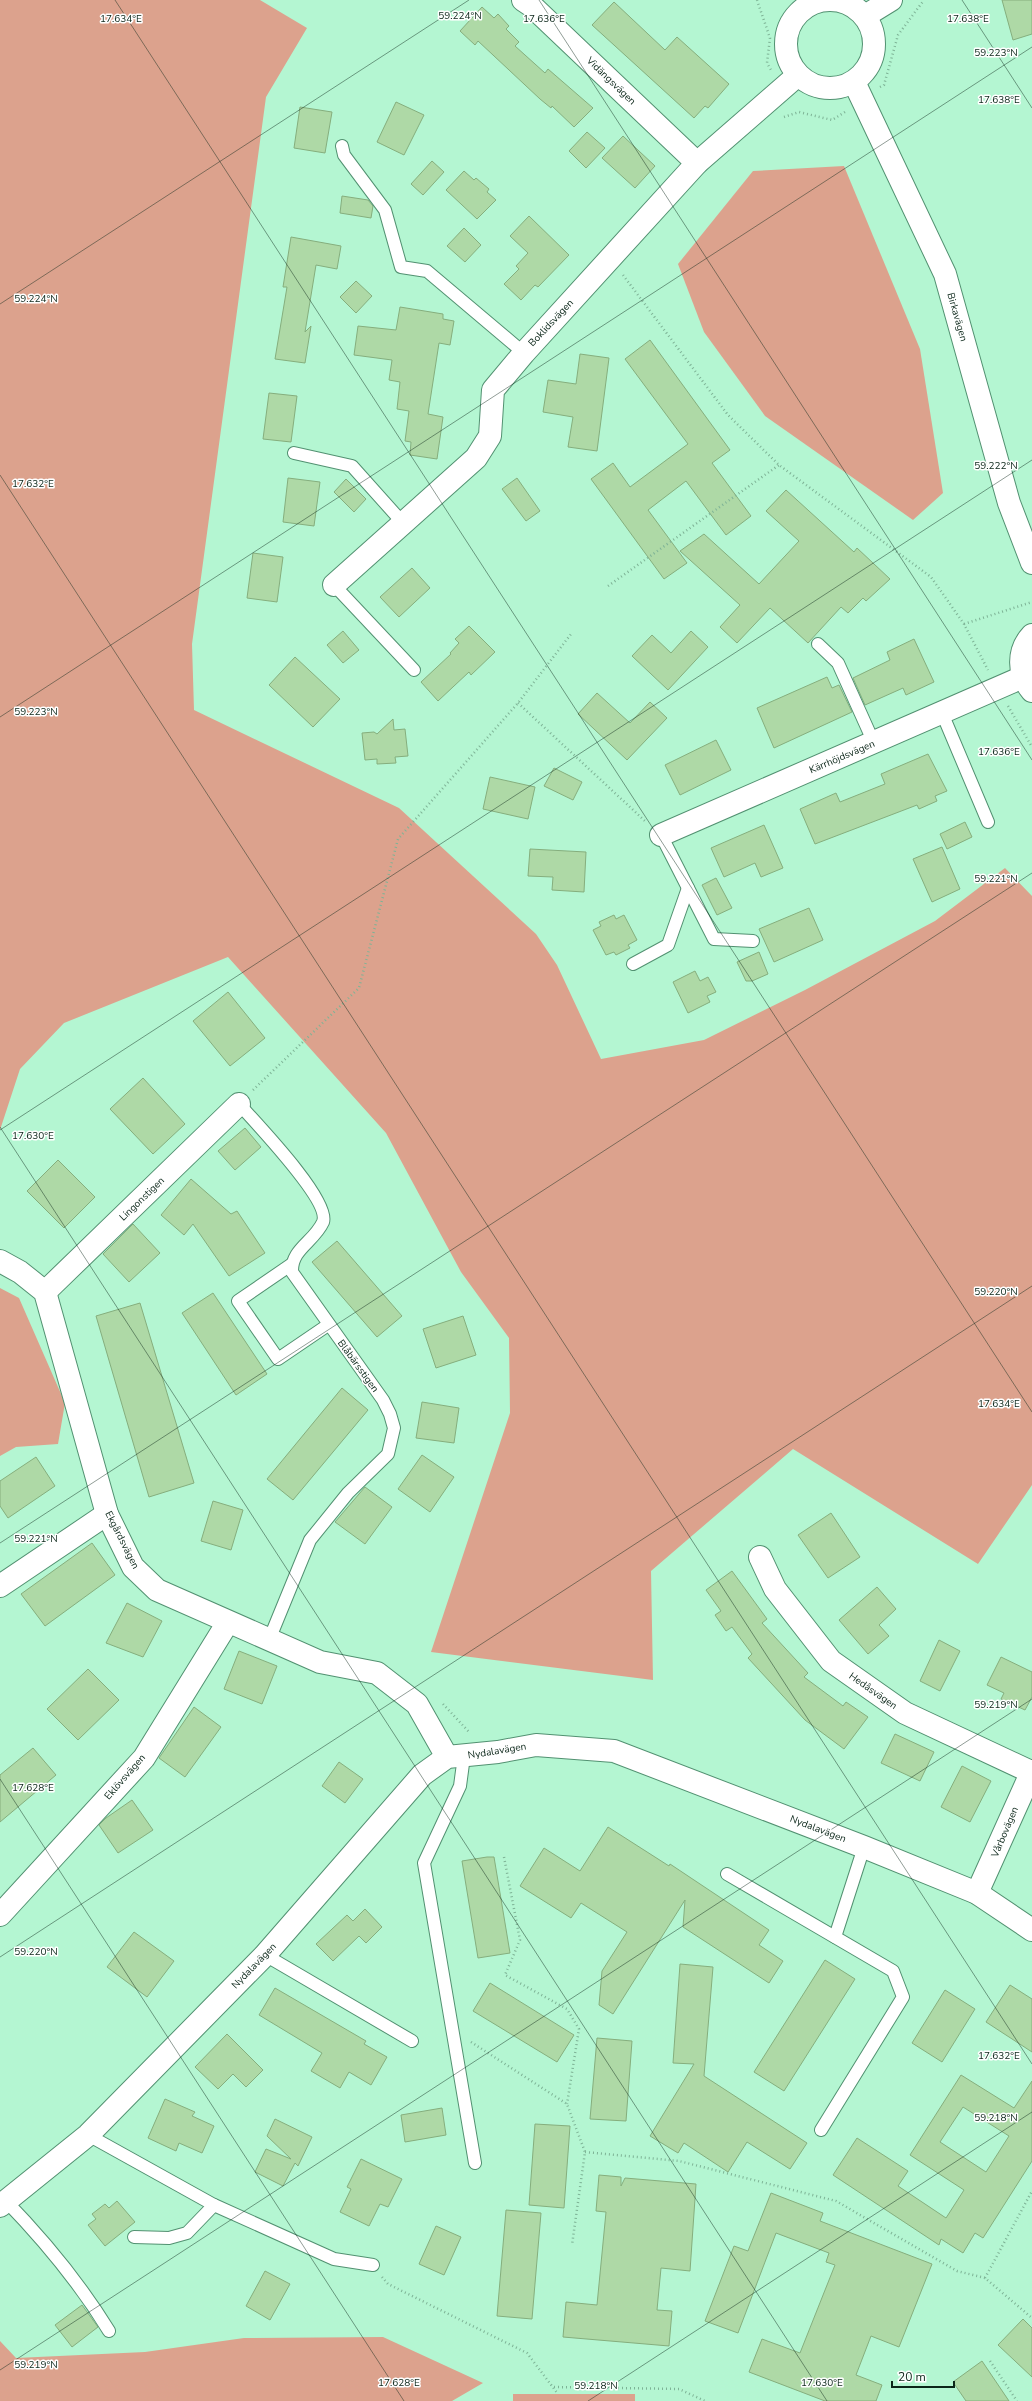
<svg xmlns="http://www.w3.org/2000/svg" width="1032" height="2401" font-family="'Nunito Sans',sans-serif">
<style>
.green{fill:#dca28d}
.building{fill:#aed9a6;stroke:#85ae7d;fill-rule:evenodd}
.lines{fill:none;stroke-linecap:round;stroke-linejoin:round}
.service-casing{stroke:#529171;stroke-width:14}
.minor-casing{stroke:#529171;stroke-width:24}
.tertiary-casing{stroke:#529171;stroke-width:24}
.path{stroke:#7eb396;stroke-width:2.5;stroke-dasharray:1 3;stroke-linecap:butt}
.service{stroke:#fff;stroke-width:12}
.minor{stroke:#fff;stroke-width:22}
.tertiary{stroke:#fff;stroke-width:22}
.ticks{fill:none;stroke:#0b2619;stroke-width:1;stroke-opacity:0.45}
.labels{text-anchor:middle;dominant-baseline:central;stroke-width:3;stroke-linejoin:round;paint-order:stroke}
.street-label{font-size:10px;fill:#0b2619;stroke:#fff}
.ticks-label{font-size:10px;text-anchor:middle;fill:#0b2619;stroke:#fff;stroke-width:3;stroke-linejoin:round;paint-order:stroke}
</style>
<rect width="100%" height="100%" fill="#b4f6d2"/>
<g class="green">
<polygon points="0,0 260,0 307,28 266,97 192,644 194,710 399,808 536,934 557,965 601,1059 704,1040 805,990 935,921 1005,868 1032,896 1032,1485 978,1564 793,1449 651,1571 653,1680 431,1652 510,1413 509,1338 461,1272 386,1133 228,957 64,1023 20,1069 0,1130"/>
<polygon points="844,166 920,349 943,493 913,520 765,416 704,332 678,264 753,171"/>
<polygon points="0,1288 19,1298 65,1403 58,1444 16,1447 0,1456"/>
<polygon points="383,2337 483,2383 452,2401 0,2401 0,2341 16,2358 145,2352 244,2338"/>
<rect x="513" y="2394" width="122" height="7"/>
</g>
<g class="building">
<polygon points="1002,0 1032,0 1032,34 1013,40"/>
<polygon points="614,2 665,50 677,37 729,84 708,108 705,106 694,118 592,25"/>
<polygon points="482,7 494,18 498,14 509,26 506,29 519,42 515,46 545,73 548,69 593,108 574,127 552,106 551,108 540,99 478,41 475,45 460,31"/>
<polygon points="396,102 424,115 404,155 377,142"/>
<polygon points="300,107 332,112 325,153 294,148"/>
<polygon points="587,132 605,148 586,168 569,151"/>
<polygon points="623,136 655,166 635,188 602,158"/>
<polygon points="432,161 444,172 423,195 411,184"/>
<polygon points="464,171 474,180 476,178 489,189 487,192 496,200 477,219 446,190"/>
<polygon points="342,196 368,200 373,206 371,218 340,213"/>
<polygon points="529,216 569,255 538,287 535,285 521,300 504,284 519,269 516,266 528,253 510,236"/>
<polygon points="464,228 481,245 465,262 447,246"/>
<polygon points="291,237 341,246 337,269 316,265 305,332 311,326 305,363 275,359 287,287 283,287"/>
<polygon points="356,281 372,296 356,313 340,297"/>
<polygon points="400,307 443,314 443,319 454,321 450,345 439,343 428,414 443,417 437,459 410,455 411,442 405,441 409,411 397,409 400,382 389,380 392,360 354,355 358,326 396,330"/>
<polygon points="650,340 730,450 712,463 751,516 726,535 686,481 648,510 687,563 664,579 591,479 613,463 630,487 688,444 625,359"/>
<polygon points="580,354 609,358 597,451 568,447 573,417 543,412 548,380 576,384"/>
<polygon points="269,393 297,396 291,442 263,439"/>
<polygon points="288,478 320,482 314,526 283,522"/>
<polygon points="517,478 540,511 526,521 502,489"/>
<polygon points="346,479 366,499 354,512 334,492"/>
<polygon points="786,490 854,552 857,548 890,579 866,601 863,598 848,613 841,607 808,643 770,608 737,643 720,627 740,605 680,551 704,534 759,584 799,541 766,511"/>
<polygon points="253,553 283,557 277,602 247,598"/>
<polygon points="412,568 430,588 399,617 380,597"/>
<polygon points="469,626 495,652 471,675 469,672 438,701 421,682 451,654 450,653 459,643 455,639"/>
<polygon points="343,631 359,650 343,663 327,645"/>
<polygon points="691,631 708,647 668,690 632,656 652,635 671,653"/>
<polygon points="914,639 934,682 906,695 903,688 865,705 853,678 890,660 887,652"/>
<polygon points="295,657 340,699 313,727 269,685"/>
<polygon points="827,677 832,688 839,685 852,712 774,748 757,708"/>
<polygon points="597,693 630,723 650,702 667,718 627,760 578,714"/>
<polygon points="393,719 394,730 405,729 408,756 395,757 396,763 377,764 377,759 365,760 362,733 374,732 377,734"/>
<polygon points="716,740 731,770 680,795 665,765"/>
<polygon points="928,754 947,791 935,796 937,801 919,809 917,805 815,844 800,809 836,793 840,802 885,784 881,774"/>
<polygon points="554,768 582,782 573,800 544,786"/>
<polygon points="490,777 535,787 528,819 483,809"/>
<polygon points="965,822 972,837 947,849 940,834"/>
<polygon points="764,825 783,868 761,877 755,863 724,877 711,848"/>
<polygon points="942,847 960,889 932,902 913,859"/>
<polygon points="530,849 586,852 584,892 552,890 553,877 528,876"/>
<polygon points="716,878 732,908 717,915 702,885"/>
<polygon points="809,908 823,940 774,962 759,929"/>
<polygon points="614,915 616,919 624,915 637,940 628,945 630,948 616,955 614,952 606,955 593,930 601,926 599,922"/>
<polygon points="759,952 768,974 752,981 746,981 737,962"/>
<polygon points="695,971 700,981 708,977 716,992 707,996 710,1002 688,1013 673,982"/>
<polygon points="228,992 265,1038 230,1066 193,1021"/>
<polygon points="143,1078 185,1124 153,1154 110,1109"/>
<polygon points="245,1128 261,1147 235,1170 218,1151"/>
<polygon points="58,1160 95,1197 64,1228 27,1191"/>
<polygon points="191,1179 231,1214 237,1211 265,1253 229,1276 193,1224 184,1235 161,1215"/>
<polygon points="133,1224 160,1253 129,1282 103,1254"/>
<polygon points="337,1241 402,1316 377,1337 312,1262"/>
<polygon points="213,1293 267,1374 236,1395 182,1313"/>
<polygon points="140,1303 194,1483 149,1497 96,1316"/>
<polygon points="463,1316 476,1355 436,1368 423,1329"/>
<polygon points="342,1388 368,1410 293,1500 267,1479"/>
<polygon points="422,1402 459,1408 454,1443 416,1438"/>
<polygon points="422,1455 454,1477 430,1512 398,1489"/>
<polygon points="36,1457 55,1486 8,1518 0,1506 0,1481"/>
<polygon points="365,1487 392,1507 365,1544 335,1522"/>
<polygon points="213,1501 243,1510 231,1550 201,1541"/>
<polygon points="831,1513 860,1557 828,1578 798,1535"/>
<polygon points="92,1543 115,1575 45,1626 21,1594"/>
<polygon points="732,1571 767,1619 762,1623 808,1673 804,1677 843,1706 846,1702 868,1717 844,1749 805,1720 748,1658 752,1654 732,1627 726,1631 715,1615 721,1611 706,1590"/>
<polygon points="877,1587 896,1609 879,1625 889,1636 868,1654 839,1620"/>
<polygon points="127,1603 162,1621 143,1657 106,1643"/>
<polygon points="939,1640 960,1651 940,1691 920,1681"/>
<polygon points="239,1651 277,1666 262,1704 224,1689"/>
<polygon points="1001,1657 1032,1672 1032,1697 1025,1710 1001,1699 1004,1693 987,1685"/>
<polygon points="88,1669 119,1700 78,1740 47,1709"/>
<polygon points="194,1707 221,1727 185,1777 159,1758"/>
<polygon points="895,1734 934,1752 920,1781 881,1763"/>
<polygon points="33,1748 56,1775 0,1822 0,1775"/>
<polygon points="339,1762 363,1779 345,1803 322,1786"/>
<polygon points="962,1766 991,1781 970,1822 941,1807"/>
<polygon points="132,1800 153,1830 118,1853 99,1825 106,1818"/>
<polygon points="608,1827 669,1866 670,1864 769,1930 759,1945 783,1961 769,1983 683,1927 685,1900 613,2014 599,2005 602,1971 627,1932 581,1903 571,1918 520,1886 544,1848 580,1871"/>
<polygon points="487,1857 494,1857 510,1953 478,1958 462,1861"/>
<polygon points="365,1909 382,1927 366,1943 359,1936 333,1961 316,1944 347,1915 353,1921"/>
<polygon points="134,1932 174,1961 147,1997 107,1967"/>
<polygon points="825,1960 855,1979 784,2091 754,2072"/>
<polygon points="680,1964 713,1967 704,2076 807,2143 790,2169 747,2142 728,2172 684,2143 678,2153 650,2136 694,2064 673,2063"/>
<polygon points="490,1983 574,2035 557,2062 473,2011"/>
<polygon points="1010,1985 1032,1999 1032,2052 986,2022"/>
<polygon points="275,1988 366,2041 364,2044 387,2057 371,2085 349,2072 340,2088 311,2071 322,2053 259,2015"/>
<polygon points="945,1990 975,2009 942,2062 912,2043"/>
<polygon points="227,2034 263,2070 246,2087 233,2074 218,2089 195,2067"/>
<polygon points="597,2038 632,2041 626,2121 590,2119"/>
<path d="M961 2075 1014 2108 1032 2081V2161L983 2238 975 2233 963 2253 941 2239 939 2245 833 2175 857 2138 908 2171 898 2186 946 2218 964 2190 910 2155ZM963 2107 1009 2136 986 2172 940 2142Z"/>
<polygon points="165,2099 195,2112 192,2116 214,2126 202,2153 179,2143 176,2151 148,2138"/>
<polygon points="442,2108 446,2135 405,2142 401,2115"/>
<polygon points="275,2119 312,2137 298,2166 295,2163 283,2186 255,2172 266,2149 291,2159 267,2136"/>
<polygon points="535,2124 570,2126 564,2208 529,2205"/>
<polygon points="361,2159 402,2179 388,2207 380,2204 369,2226 340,2212 351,2189 347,2187"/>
<polygon points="599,2175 621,2177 621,2186 625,2178 696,2184 690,2271 661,2268 657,2310 672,2311 669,2346 563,2337 566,2302 597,2305 606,2212 596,2211"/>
<polygon points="771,2193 823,2213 820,2221 932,2264 899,2347 871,2336 856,2375 882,2385 876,2401 825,2401 749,2372 762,2339 800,2353 835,2265 826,2262 829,2253 776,2233 738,2333 705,2321 734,2246 748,2251"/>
<polygon points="117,2201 135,2222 105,2246 88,2225 96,2219 92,2214 105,2204 109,2208"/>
<polygon points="506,2210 541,2213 532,2319 497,2316"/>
<polygon points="436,2226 461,2237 444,2275 419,2264"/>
<polygon points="265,2271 290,2284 270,2320 246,2306"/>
<polygon points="82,2305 98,2327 72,2347 55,2325"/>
<polygon points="1023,2319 1032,2328 1032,2377 998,2345"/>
<polygon points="982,2361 1009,2401 966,2401 953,2382"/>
</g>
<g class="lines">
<defs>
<g id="service">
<polyline points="342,146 344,155 385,210 401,267 427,271 524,353"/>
<polyline points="294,453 352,466 403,523"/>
<polyline points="334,585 414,670"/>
<polyline points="818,644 838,663 874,743"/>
<polyline points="942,713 988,822"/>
<polyline points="661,835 714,939 753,941"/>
<polyline points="633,964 668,945 688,888"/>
<path d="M239 1104C255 1122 331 1201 323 1222 314 1242 291 1249 292 1272L383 1400 390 1414 394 1428 388 1454 348 1493 310 1540 269 1640"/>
<polyline points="292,1264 238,1301 278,1359 328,1325"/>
<polyline points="464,1756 460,1786 424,1863 475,2163"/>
<polyline points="727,1874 893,1971 903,1997 821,2130"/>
<polyline points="835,1937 864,1847"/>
<polyline points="265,1955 412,2041"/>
<polyline points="88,2135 214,2205 334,2259 373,2265"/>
<path d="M3 2198C43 2239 79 2282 109 2331"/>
<polyline points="134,2237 169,2238 187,2233 214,2205"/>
</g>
<g id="minor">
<polyline points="523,0 532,6 697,163"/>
<polyline points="865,16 891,0"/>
<polyline points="334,585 476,458 490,436 493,390 524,353 697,163 798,75"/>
<polyline points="661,835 1023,677"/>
<polyline points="0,1261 20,1272 45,1292 107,1514 133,1567 157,1590 320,1662 377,1673 417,1704 447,1757"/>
<polyline points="45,1292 239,1104"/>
<polyline points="760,1557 775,1589 831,1661 905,1713 1031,1772"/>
<polyline points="0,1586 107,1514"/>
<polyline points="977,1893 1032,1771"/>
<polyline points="0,1915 144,1758 228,1622"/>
<polyline points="0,2206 88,2135 265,1955 422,1775 447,1757 498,1752 536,1745 614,1751 864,1847 977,1893 1032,1930"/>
</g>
<g id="tertiary">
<circle cx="830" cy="44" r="44"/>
<polyline points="854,82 945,274 1009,503 1032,563"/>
<path d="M1032 635C1017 651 1018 674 1032 691"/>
</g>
</defs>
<use href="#service" class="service-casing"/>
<use href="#minor" class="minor-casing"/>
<use href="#tertiary" class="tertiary-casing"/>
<g class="path">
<polyline points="757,0 770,38 767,63 771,70"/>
<polyline points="880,87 884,85 898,35 924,0"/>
<polyline points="784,117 799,112 832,120 845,112"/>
<polyline points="623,275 728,415 779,465 931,577 964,624 988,670"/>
<polyline points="608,586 779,465"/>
<polyline points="964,624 1032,602"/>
<polyline points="518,703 645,821"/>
<polyline points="1008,706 1032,747"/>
<polyline points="253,1090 359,988 398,839 518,703 571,634"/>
<polyline points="443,1704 470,1733"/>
<polyline points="504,1857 520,1940 505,1975 567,2009 579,2029 567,2104"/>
<polyline points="471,2042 567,2104 585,2152 572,2245"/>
<polyline points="585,2152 679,2161 836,2201 957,2271 985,2278 1032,2318"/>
<polyline points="382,2277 388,2284 527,2353 558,2394"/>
<polyline points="985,2278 1032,2191"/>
<polyline points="990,2361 1017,2401"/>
<polyline points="554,2387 679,2389 705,2401"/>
</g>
<use href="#service" class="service"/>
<use href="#minor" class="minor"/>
<use href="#tertiary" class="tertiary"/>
</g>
<path class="ticks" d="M115 0 1032 1412M539 0 1032 760M962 0 1032 108M0 304 469 0M0 475 1032 2064M0 717 1032 47M0 1127 827 2401M0 1130 1032 460M0 1543 1032 873M0 1779 404 2401M0 1957 1032 1286M0 2370 1032 1699M588 2401 1032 2112"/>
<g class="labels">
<g class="street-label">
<text transform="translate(611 81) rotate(44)">Vidängsvägen</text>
<text transform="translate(957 317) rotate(74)">Birkavägen</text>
<text transform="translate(551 323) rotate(-47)">Boklidsvägen</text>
<text transform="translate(842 757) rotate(-23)">Kärrhöjdsvägen</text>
<text transform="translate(142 1199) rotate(-44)">Lingonstigen</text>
<text transform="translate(358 1366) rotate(54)">Blåbärsstigen</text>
<text transform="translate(122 1540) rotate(63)">Ekgårdsvägen</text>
<text transform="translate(873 1691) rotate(35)">Hedåsvägen</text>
<text transform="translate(497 1751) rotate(-9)">Nydalavägen</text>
<text transform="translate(125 1777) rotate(-49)">Eklövsvägen</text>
<text transform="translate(818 1829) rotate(21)">Nydalavägen</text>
<text transform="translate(1005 1832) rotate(-67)">Vårbovägen</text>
<text transform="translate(254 1966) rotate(-46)">Nydalavägen</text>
</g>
</g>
<g class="ticks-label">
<text x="460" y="19">59.224°N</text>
<text x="544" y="22">17.636°E</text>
<text x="121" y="22">17.634°E</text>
<text x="968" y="22">17.638°E</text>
<text x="996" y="56">59.223°N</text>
<text x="999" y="103">17.638°E</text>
<text x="36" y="302">59.224°N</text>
<text x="996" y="469">59.222°N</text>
<text x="33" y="487">17.632°E</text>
<text x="36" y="715">59.223°N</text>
<text x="999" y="755">17.636°E</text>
<text x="996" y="882">59.221°N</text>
<text x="33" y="1139">17.630°E</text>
<text x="996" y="1295">59.220°N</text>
<text x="999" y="1407">17.634°E</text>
<text x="36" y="1542">59.221°N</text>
<text x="996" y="1708">59.219°N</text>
<text x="33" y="1791">17.628°E</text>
<text x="36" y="1955">59.220°N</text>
<text x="999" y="2059">17.632°E</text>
<text x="996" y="2121">59.218°N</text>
<text x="36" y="2368">59.219°N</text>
<text x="399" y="2386">17.628°E</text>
<text x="822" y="2386">17.630°E</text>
<text x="596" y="2389">59.218°N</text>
</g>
<path d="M892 2381v6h62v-6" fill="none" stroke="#0b2619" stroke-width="2"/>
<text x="898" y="2381" font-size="12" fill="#0b2619" stroke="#ffffff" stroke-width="3" paint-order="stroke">20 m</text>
</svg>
